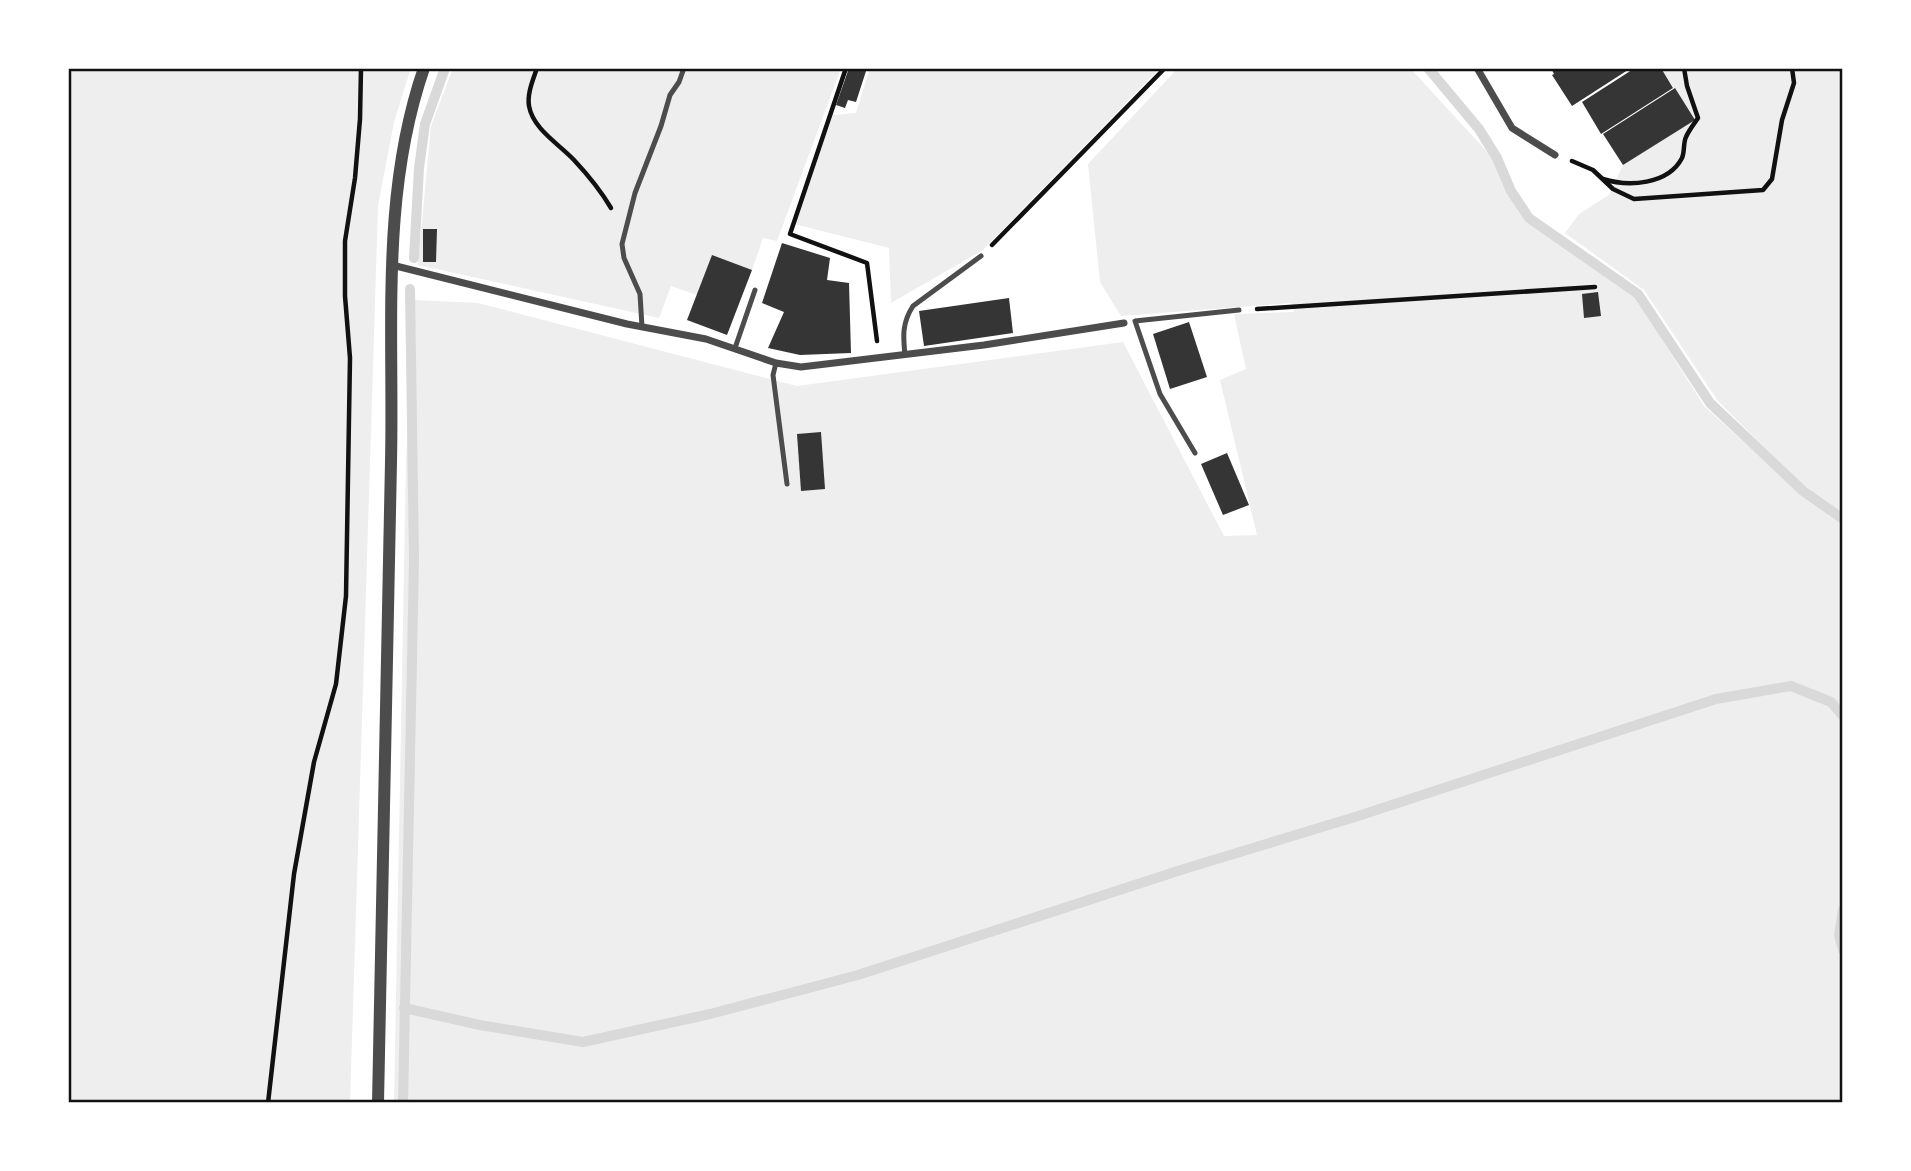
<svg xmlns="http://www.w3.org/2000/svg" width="1911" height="1171" font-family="Jost,sans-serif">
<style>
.green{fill:#eee}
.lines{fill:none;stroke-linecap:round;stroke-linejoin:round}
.stream{stroke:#d9d9d9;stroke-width:10}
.building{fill:#353535}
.path{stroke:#111;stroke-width:4.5}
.service{stroke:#4c4c4c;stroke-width:5}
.minor{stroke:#4c4c4c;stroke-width:7}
.tertiary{stroke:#4c4c4c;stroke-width:12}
.neatline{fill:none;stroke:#111;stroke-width:2.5}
</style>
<rect width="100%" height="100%" fill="#fff"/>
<g class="green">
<polygon points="68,68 411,68 394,122 378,206 350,1103 68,1103"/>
<polygon points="453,68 841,68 777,241 763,238 752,270 712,255 697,295 671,286 659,318 418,265 431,126"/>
<polygon points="870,68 1160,68 983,250 891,303 889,248 794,224 833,115 856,113"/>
<polygon points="1178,68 1410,68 1491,156 1526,220 1634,295 1704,406 1790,484 1796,479 1718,401 1644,290 1565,233 1579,214 1609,195 1623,165 1694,120 1661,68 1843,68 1843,1103 394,1103 406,463 414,300 478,303 797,386 1123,342 1224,536 1257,535 1220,380 1246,369 1234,314 1294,312 1291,303 1121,316 1100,282 1088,164"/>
</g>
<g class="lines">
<g class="stream">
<polyline points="1428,68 1479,129 1497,158 1511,191 1529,218 1638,294 1710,403 1803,491 1843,519"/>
<polyline points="414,258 419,168 425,124 445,68"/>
<polyline points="1843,910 1839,935 1843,950"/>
<polyline points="404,1008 480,1025 583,1042 710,1014 858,975 1184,869 1355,817 1716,699 1791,686 1831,702 1843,716"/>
<polyline points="403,1103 414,559 410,289"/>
</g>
</g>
<g class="building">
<polygon points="849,68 867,68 856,102 848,100 845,108 836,105"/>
<polygon points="1551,68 1631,68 1572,106 1552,75 1554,74"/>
<polygon points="1635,68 1661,68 1673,88 1601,134 1582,102"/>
<polygon points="1675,88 1695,120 1623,165 1603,134"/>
<polygon points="423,229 437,229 436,262 423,262"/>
<polygon points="782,243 830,258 827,280 849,283 851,353 800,355 768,348 784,312 762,303"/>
<polygon points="712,255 752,270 727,335 687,320"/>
<polygon points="1598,292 1601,316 1584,318 1582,294"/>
<polygon points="1009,298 1013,333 924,346 919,311"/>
<polygon points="1189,322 1207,377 1170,389 1153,334"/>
<polygon points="821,432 825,489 801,491 797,434"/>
<polygon points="1227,453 1249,505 1223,515 1201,464"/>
</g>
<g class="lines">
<g class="path">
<path d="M537 68C533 80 527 93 529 106 533 129 559 144 574 160 588 175 601 191 611 208"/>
<polyline points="846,68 790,234 867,263 877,341"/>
<polyline points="1572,161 1593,170 1613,189 1634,199 1763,190 1772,179 1782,120 1794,83 1792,68"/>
<path d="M1603 179C1628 187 1668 185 1682 158 1685 151 1683 143 1686 137 1689 130 1694 124 1698 118L1687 86 1684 68"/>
<polyline points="992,245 1165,68"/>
<polyline points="1257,309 1595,287"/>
<polyline points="268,1103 294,874 314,762 336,684 346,596 350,358 345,296 345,241 355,178 360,119 361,68"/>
</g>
<g class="service">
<polyline points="642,327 640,294 624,258 622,244 635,193 661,126 670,95 679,82 684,68"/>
<polyline points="735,348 755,290"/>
<path d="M905 355C903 336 902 323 913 306L981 256"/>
<polyline points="776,363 773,375 787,484"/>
<polyline points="1195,453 1160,394 1135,321 1239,310"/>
</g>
<g class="minor">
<polyline points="1477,68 1512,128 1555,155"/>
<polyline points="392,265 627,324 706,339 776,363 801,367 984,345 1124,323"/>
</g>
<path class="tertiary" d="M378 1103C382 889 387 676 391 462 394 330 380 195 424 68"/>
</g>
<rect width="1911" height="1171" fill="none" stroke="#ffffff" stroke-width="140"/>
<rect x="70" y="70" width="1771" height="1031" class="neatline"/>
</svg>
